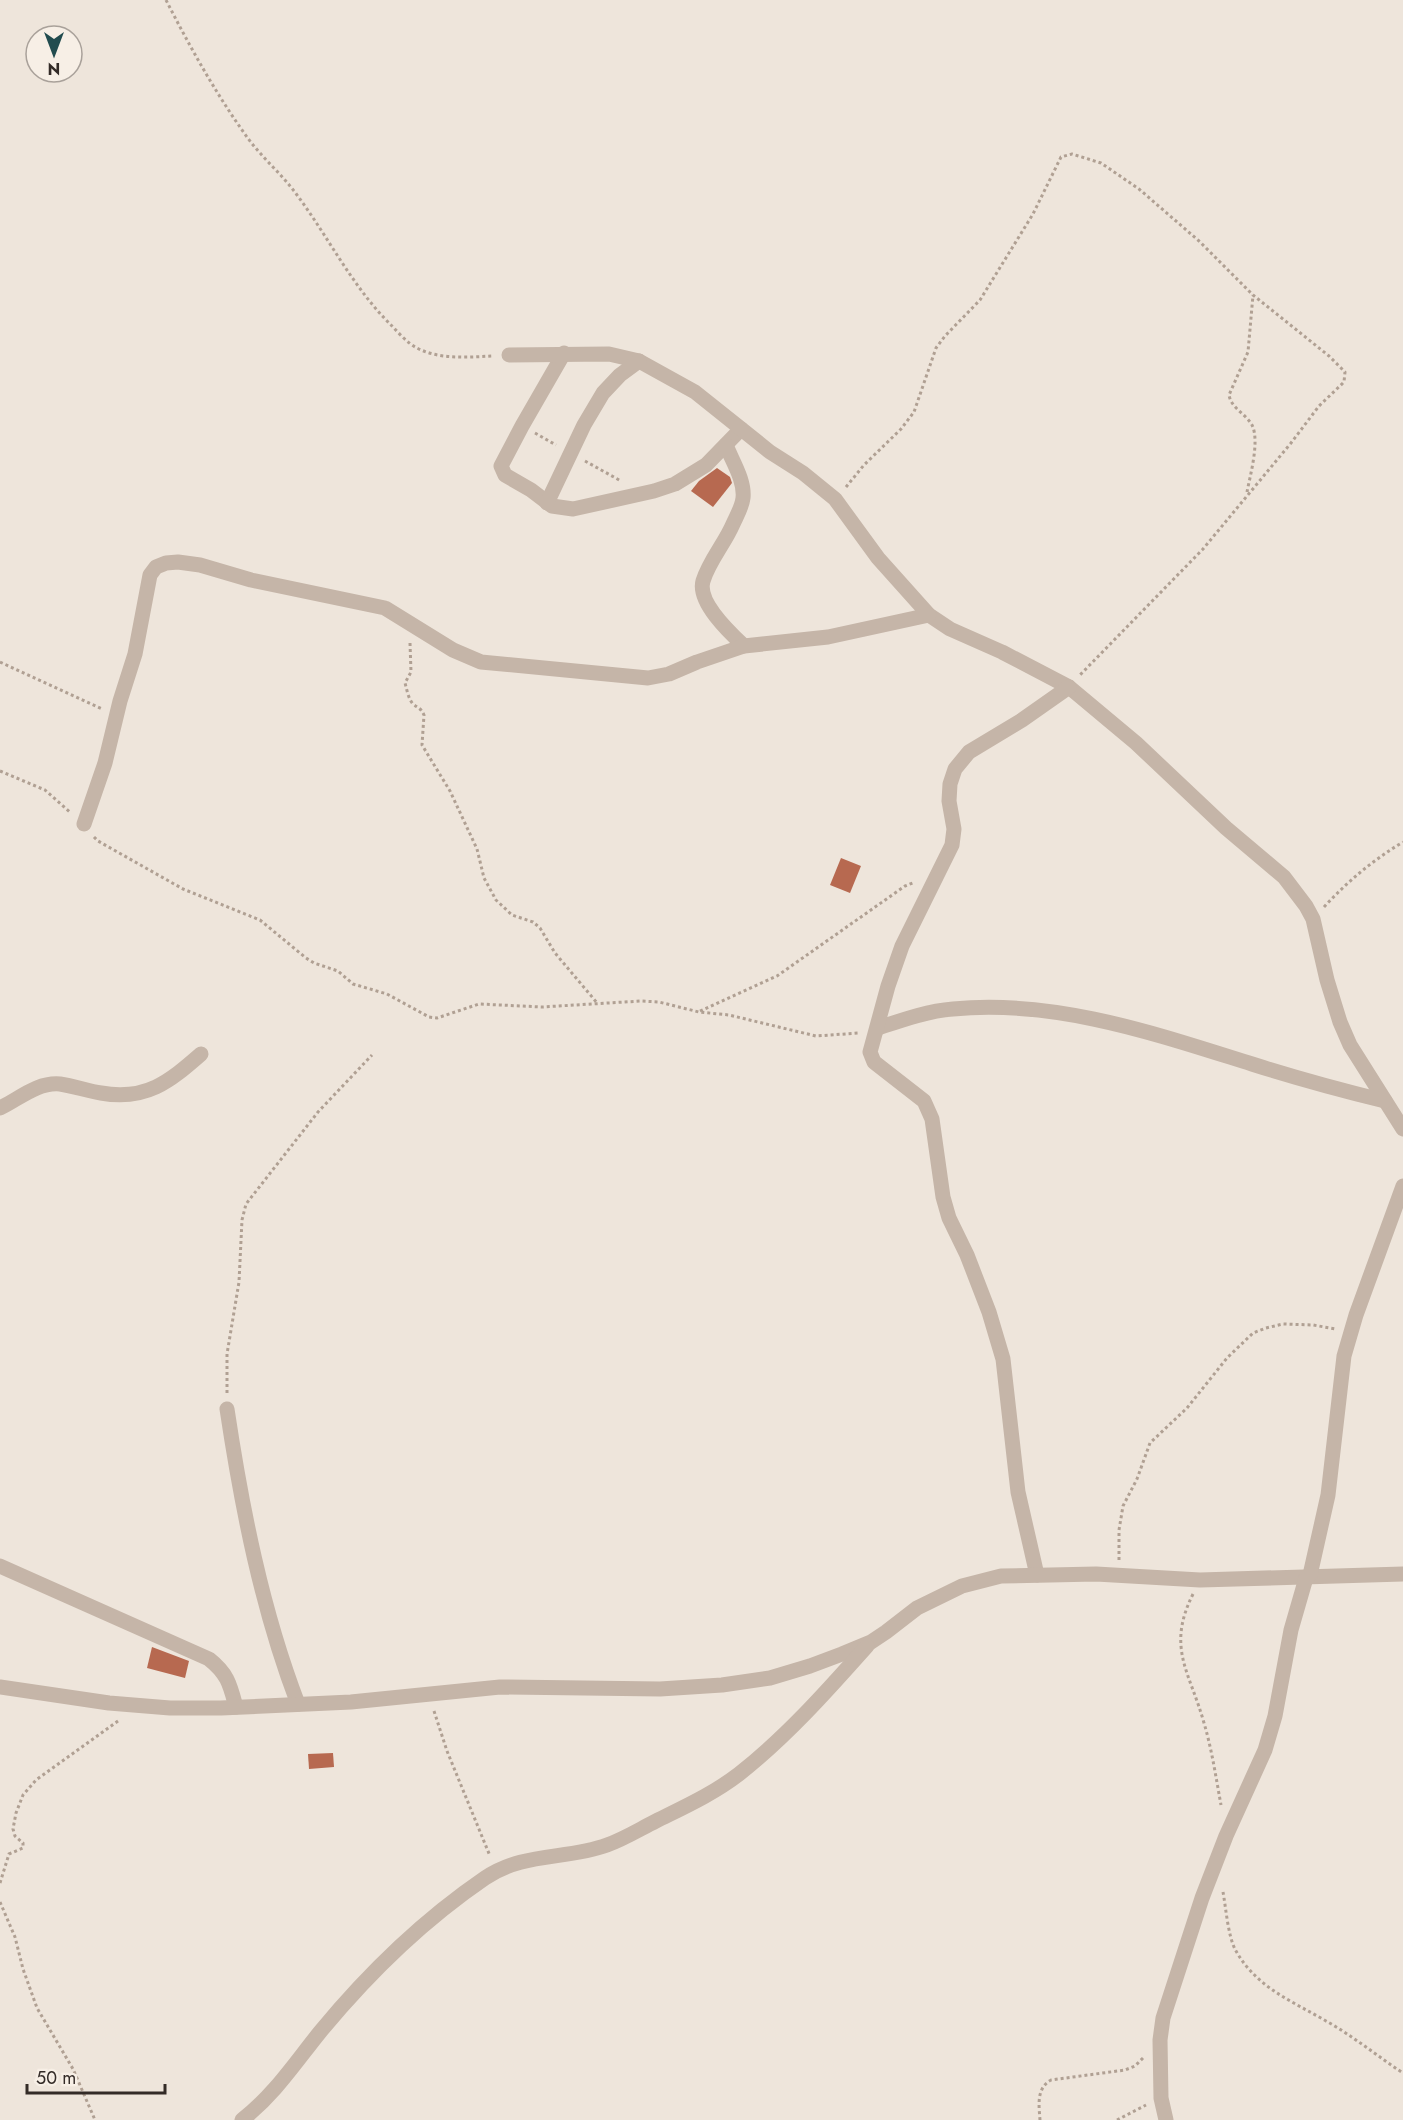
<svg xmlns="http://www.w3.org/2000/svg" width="1403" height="2120" font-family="Jost,sans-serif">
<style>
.building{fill:#b76950}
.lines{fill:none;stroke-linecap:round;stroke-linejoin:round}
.path{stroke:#b0a093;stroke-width:3;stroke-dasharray:3 3;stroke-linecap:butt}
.minor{stroke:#c5b5a8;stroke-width:15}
</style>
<rect width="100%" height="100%" fill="#eee5db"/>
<g class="building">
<polygon points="717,468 730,477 732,483 713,507 691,491 699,481"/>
<polygon points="841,858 861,866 850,893 830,885"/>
<polygon points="152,1647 189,1661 185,1678 147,1668"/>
<polygon points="333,1753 334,1767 309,1769 308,1754"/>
</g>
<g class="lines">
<g class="path">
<path d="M 166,0 C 190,47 216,94 247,137 C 262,158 282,174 297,195 C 329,238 352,286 390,324 C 398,332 407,343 417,348 C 440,360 468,357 493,356"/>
<polyline points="535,433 556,445"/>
<polyline points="585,461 621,481"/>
<polyline points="846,487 864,465 901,429 914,412 936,348 945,336 980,300 1033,214 1061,157 1072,154 1101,163 1139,189 1199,241 1253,295 1329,356 1345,372 1344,382 1319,406 1291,443 1203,549 1079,676"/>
<path d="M 1247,492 C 1250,476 1260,441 1252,425 C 1246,414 1231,408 1229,395 L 1248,352 L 1253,295"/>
<path d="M 410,643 L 411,672 L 405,683 C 407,690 408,698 413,704 C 418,708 421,708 424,715 L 422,745 L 450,791 L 477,849 L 484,878 L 496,900 L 512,915 L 533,922 L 540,928 L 555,953 L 598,1004"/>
<polyline points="0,662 102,709"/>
<polyline points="0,771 45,790 71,813"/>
<polyline points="94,837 98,841 183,889 260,920 306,958 314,963 338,971 353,984 387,994 429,1017 437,1018 479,1004 542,1007 641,1001 659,1002 699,1012 729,1015 816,1036 859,1033"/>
<path d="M 1324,907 C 1348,881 1373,860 1403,842"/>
<polyline points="700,1011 777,976 905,886 915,882"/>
<polyline points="227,1393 227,1354 239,1282 242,1220 246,1204 318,1112 372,1055"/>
<polyline points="1119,1560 1119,1530 1123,1506 1137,1479 1150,1443 1187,1408 1227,1358 1253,1333 1266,1328 1283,1324 1313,1325 1336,1329"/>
<path d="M 1193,1594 C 1166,1648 1190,1672 1204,1723 C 1212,1750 1216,1778 1221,1805"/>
<polyline points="434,1711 447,1751 490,1856"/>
<polyline points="0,1883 9,1854 23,1848 23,1843 15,1836 13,1829 16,1813 23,1795 36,1780 118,1721"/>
<path d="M 1223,1892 C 1226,1908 1228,1937 1236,1951 C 1257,1988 1292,2001 1326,2021 C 1353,2036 1377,2056 1403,2073"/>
<polyline points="0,1902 15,1937 23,1969 37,2008 73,2069 95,2120"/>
<path d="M 1040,2120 C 1039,2106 1036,2088 1051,2080 L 1125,2070 L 1135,2066 L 1144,2057"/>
<polyline points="1117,2120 1146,2105"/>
</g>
<g class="minor">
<polyline points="564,353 522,426 501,466 505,475 531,490 552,506 573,509 654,491 675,484 706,465 741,429"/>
<polyline points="509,355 609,354 639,361 695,392 770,452 803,473 835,499 878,558 929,615 950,629 1002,652 1069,687 1136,743 1226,828 1284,877 1306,906 1313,919 1327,980 1340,1022 1350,1045 1403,1129"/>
<path d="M 726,445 C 732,461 745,480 743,498 C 742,507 737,515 733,524 C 725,543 709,561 703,581 C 697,602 730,633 744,646"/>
<polyline points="547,503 584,425 603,393 620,375 639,361"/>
<polyline points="84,824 105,763 120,701 135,654 150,575 156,567 166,563 178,562 200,565 251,580 385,608 453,650 481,662 648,678 669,674 697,662 744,646 828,637 929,615"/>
<path d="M 878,1028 C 902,1020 927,1011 953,1009 C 1056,999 1156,1034 1252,1064 C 1296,1078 1340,1090 1385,1101"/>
<path d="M 0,1108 C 19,1099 37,1082 60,1084 C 74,1086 88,1091 101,1093 C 146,1101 169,1082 201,1054"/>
<path d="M 227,1409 C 242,1509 262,1610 298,1704"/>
<path d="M 0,1566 L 209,1659 C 228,1674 230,1685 236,1707"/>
<polyline points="1037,1575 1018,1492 1003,1359 989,1312 967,1255 949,1218 943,1197 932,1119 924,1101 874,1062 870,1052 888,986 902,946 952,845 954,829 949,801 950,784 955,769 969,752 1022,720 1069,687"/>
<polyline points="0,1687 109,1703 170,1708 221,1708 351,1702 500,1687 660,1689 722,1685 770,1678 810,1666 842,1654 871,1642 886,1632 917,1608 962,1586 1001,1576 1096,1574 1200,1580 1403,1574"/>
<path d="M 242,2120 C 274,2095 295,2063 320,2032 C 367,1975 425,1919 485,1878 C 523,1852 566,1860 607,1845 C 624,1839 640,1829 656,1821 C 684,1807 713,1794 739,1774 C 786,1737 827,1691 867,1646"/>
<polyline points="1166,2120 1161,2098 1160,2040 1163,2018 1202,1898 1226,1836 1265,1750 1275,1716 1291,1630 1306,1578 1310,1575 1328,1495 1344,1356 1356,1315 1403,1186"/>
</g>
</g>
<g transform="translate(54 54) rotate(180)"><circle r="28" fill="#f7efe6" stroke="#a9a19a" stroke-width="1.5"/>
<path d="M0-4.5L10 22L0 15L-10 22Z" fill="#224c4f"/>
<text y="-9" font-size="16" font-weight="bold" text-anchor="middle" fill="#332b27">N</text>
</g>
<path d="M27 2084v9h138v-9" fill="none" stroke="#332b27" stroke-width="3"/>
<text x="36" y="2084" font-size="18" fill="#332b27" stroke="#f7efe6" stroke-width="4.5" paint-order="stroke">50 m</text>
</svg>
